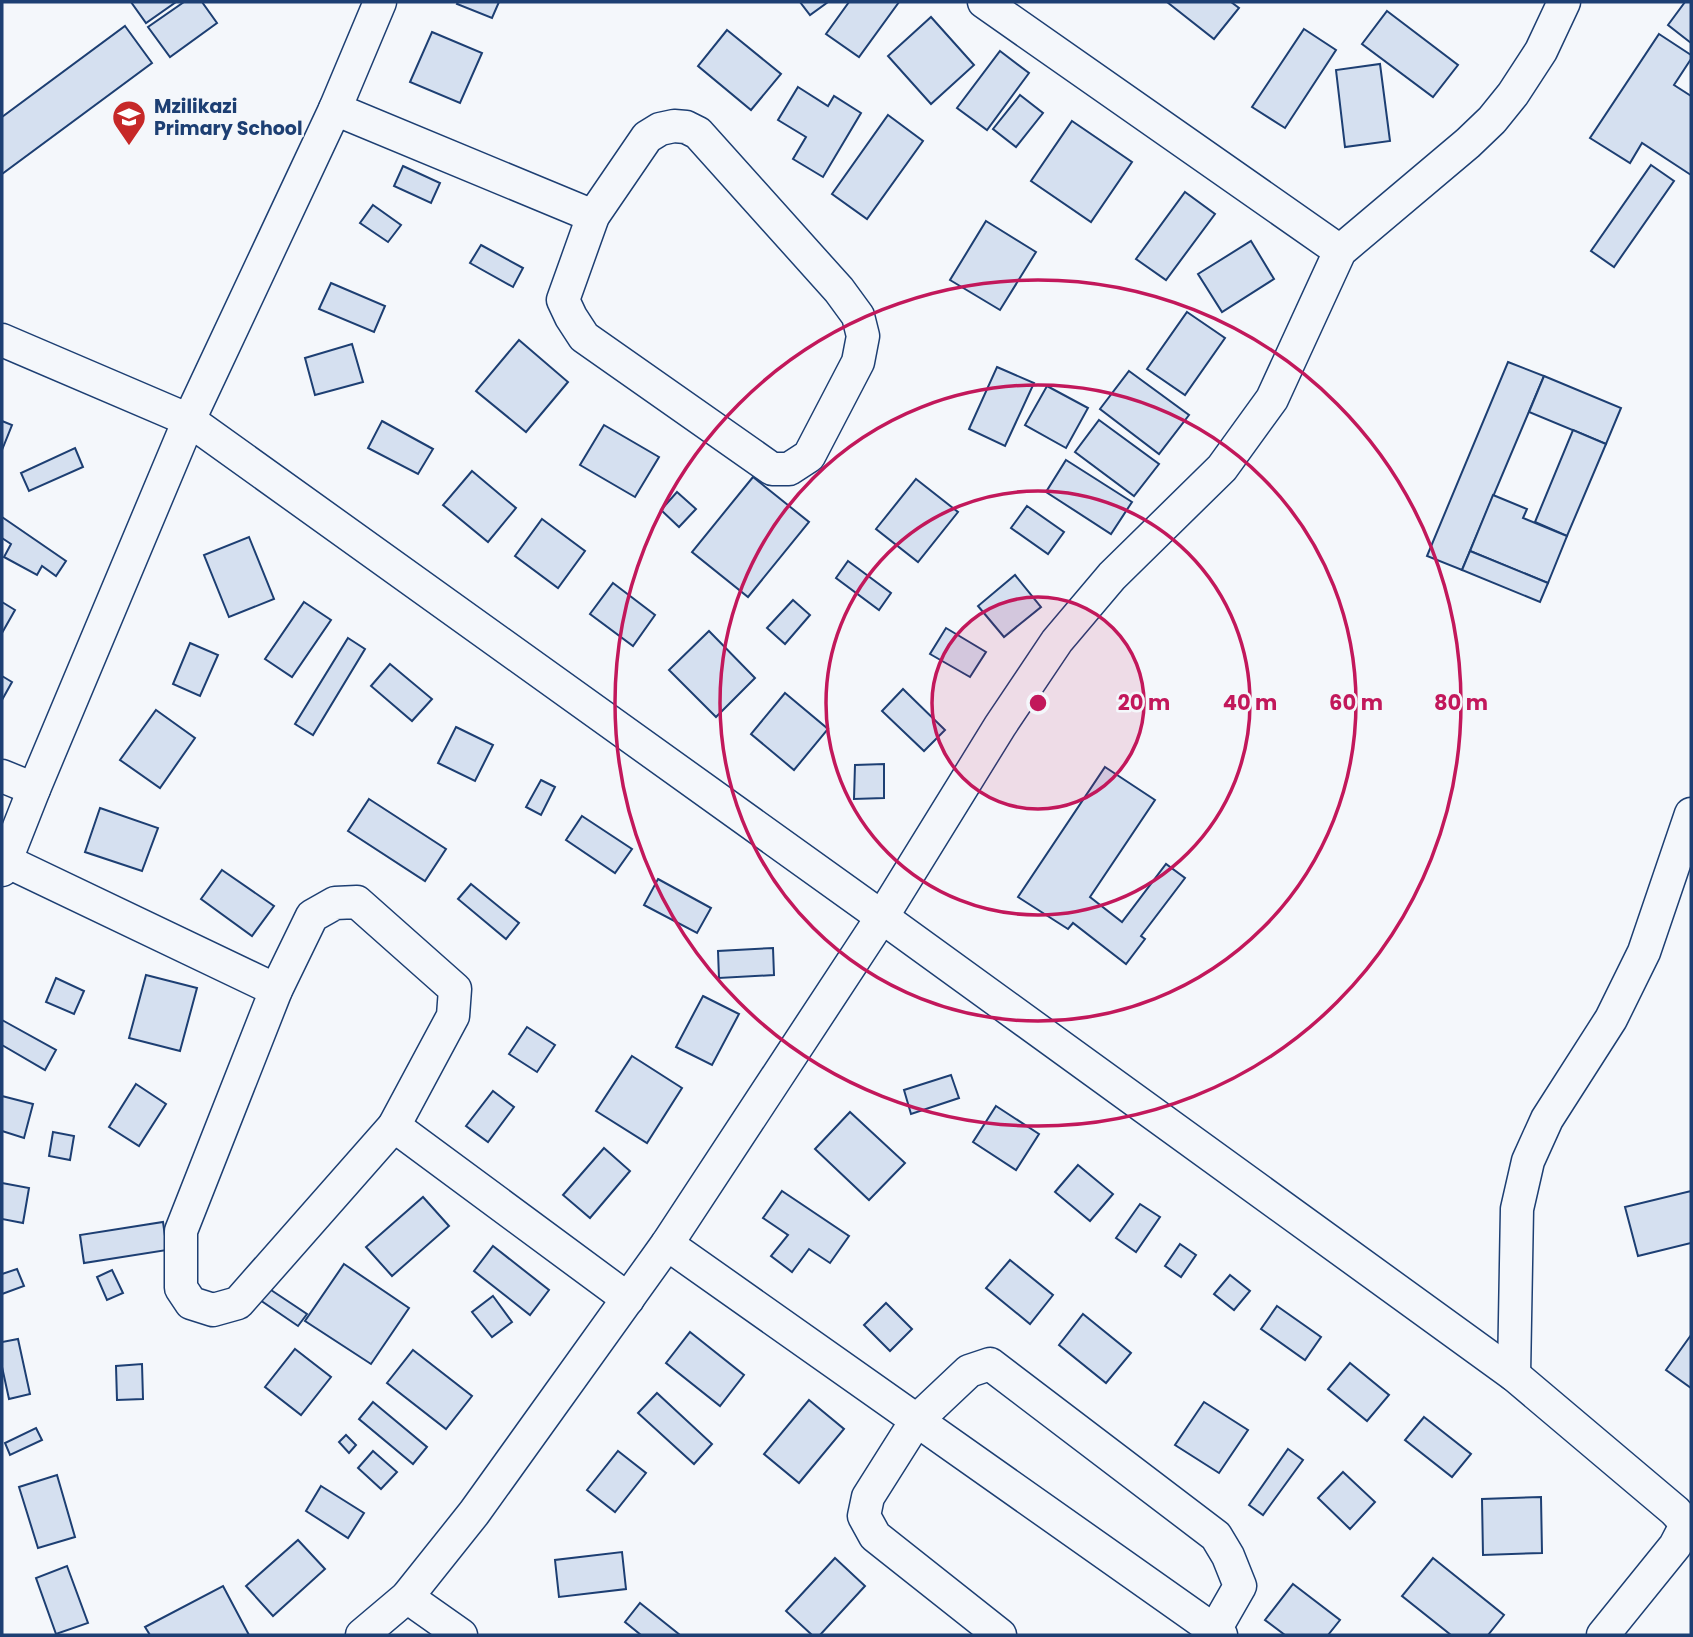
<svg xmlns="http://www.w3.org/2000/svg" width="1693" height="1637" font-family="Poppins,sans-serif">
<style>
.building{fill:#d5e0f0;stroke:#1d3f73;stroke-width:2}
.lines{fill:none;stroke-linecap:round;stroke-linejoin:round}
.minor-casing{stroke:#1d3f73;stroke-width:35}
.minor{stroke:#f4f7fb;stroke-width:32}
.ring{fill:none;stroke:#c2185b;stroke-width:3.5}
.labels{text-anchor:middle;stroke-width:5;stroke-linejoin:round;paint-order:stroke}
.poi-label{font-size:19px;font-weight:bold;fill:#1d3f73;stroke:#f4f7fb;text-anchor:start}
.centre{fill:#c2185b;stroke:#f4f7fb;stroke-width:3.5}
.ring-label{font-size:21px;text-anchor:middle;font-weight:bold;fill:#c2185b;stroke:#f4f7fb;stroke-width:5;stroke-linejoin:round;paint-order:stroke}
</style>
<rect width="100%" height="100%" fill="#f4f7fb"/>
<g class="building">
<polygon points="131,2 176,2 146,23"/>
<polygon points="184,2 202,2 217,23 170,57 148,27"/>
<polygon points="458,2 499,2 492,18 457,4"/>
<polygon points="800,2 828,2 810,15"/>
<polygon points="849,2 899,2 859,57 826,34"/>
<polygon points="1167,2 1231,2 1239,8 1214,39"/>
<polygon points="1685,2 1691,2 1691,43 1668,25"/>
<polygon points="1387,11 1458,65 1433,97 1362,44"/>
<polygon points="931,17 974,65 931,104 888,56"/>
<polygon points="125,26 152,63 2,174 2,117"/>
<polygon points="1304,29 1336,50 1285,128 1252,107"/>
<polygon points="727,30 781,74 751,110 698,66"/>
<polygon points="432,32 482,53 460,103 410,82"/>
<polygon points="1659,34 1691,55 1691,59 1674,85 1691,96 1691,175 1642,143 1630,163 1590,138"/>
<polygon points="1000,51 1029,73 987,130 957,108"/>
<polygon points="1380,64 1390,141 1345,147 1336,70"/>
<polygon points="798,87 828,106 834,96 861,113 823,177 793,159 806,137 778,120"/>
<polygon points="1020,95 1043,113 1016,147 993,129"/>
<polygon points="888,115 923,141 867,219 832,194"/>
<polygon points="1072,121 1132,162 1091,222 1031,181"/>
<polygon points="1651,165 1674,181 1614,267 1591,251"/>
<polygon points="403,166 440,183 431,203 394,186"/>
<polygon points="1185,192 1215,214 1166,280 1136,259"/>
<polygon points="373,205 401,225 388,242 360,223"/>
<polygon points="986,221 1036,252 1000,310 950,280"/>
<polygon points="1251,241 1274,279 1222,312 1198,274"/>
<polygon points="481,245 523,268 513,287 470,263"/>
<polygon points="331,283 385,306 374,332 319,309"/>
<polygon points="1187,312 1225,338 1185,395 1147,369"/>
<polygon points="519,340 568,382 526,432 476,391"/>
<polygon points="352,344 363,382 315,395 305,358"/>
<polygon points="1508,362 1544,376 1462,570 1427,556"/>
<polygon points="997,367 1034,383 1005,446 969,429"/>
<polygon points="1129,371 1189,415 1159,454 1100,409"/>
<polygon points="1544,376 1621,408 1606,444 1529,412"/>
<polygon points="1047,386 1088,408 1066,448 1025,425"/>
<polygon points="1099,420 1159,464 1134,496 1075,452"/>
<polygon points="2,421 12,425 2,450"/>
<polygon points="382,421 433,449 418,474 368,448"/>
<polygon points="604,425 659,457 635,497 580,465"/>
<polygon points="1573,430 1606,444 1567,536 1535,522"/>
<polygon points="75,448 83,467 29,491 21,473"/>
<polygon points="1066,460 1132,502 1111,534 1046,492"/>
<polygon points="472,471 516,508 488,542 443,505"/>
<polygon points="753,477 809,522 748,597 692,552"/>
<polygon points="916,479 958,512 918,562 876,529"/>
<polygon points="677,492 696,509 679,527 661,510"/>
<polygon points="1493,495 1527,509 1523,518 1567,536 1548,583 1470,551"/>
<polygon points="1027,506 1064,532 1048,554 1011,528"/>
<polygon points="2,517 66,561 56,576 42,566 37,575 4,557 11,544 2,538"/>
<polygon points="542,519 585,551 558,588 515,556"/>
<polygon points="249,537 274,599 229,617 204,555"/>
<polygon points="1470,551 1548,583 1540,602 1462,570"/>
<polygon points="848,561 891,593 879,610 836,578"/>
<polygon points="1015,575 1041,607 1004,637 978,606"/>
<polygon points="613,583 655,615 633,646 590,614"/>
<polygon points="793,600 810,615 785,644 767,628"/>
<polygon points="2,602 15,610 2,633"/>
<polygon points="304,602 331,620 292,677 265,659"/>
<polygon points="946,628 986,652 970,677 930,654"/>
<polygon points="709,631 755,678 716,717 669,670"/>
<polygon points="348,638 365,649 313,735 295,724"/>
<polygon points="190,643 218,655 200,696 173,684"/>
<polygon points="390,664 432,699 412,721 371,686"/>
<polygon points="2,676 12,682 2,700"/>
<polygon points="903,689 945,730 924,751 882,711"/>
<polygon points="785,693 828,729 794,770 751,734"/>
<polygon points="156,710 195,738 160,788 120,760"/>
<polygon points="456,727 493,745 475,781 438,763"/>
<polygon points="884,764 884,798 854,799 855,765"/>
<polygon points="1105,767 1155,800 1090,897 1122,922 1166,864 1185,878 1141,936 1145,939 1126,964 1073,923 1068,929 1018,897"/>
<polygon points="541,780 555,787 541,815 526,807"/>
<polygon points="369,799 446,849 425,881 348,831"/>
<polygon points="100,808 158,828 142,871 85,852"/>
<polygon points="582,816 632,849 615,873 566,840"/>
<polygon points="222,870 274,906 252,936 201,899"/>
<polygon points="658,879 711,908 697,933 644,905"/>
<polygon points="471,884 519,923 506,939 458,899"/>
<polygon points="773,948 774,975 719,978 718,951"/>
<polygon points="146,975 197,988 180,1051 129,1038"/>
<polygon points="56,978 84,991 74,1014 46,1002"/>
<polygon points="703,996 739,1014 712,1065 676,1047"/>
<polygon points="2,1020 56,1050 45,1070 2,1045"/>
<polygon points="527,1027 555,1045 537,1072 509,1054"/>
<polygon points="632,1056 682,1088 647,1143 596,1111"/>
<polygon points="951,1075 959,1098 911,1114 904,1090"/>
<polygon points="136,1084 166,1104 139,1146 109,1127"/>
<polygon points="493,1091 514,1107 488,1142 466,1126"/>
<polygon points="2,1096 33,1104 24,1138 2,1131"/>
<polygon points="996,1106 1039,1134 1016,1170 973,1142"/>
<polygon points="850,1112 905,1163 869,1200 815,1149"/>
<polygon points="53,1132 74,1136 70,1160 49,1156"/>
<polygon points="604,1148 630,1171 590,1218 563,1195"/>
<polygon points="1078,1165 1113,1194 1090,1221 1055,1192"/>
<polygon points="2,1183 29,1188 23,1223 2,1219"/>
<polygon points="782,1191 849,1236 830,1263 809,1249 792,1272 771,1256 788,1235 763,1218"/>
<polygon points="1691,1191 1691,1243 1638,1256 1625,1207"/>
<polygon points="423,1197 449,1226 392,1276 366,1247"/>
<polygon points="1140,1204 1160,1217 1136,1252 1116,1238"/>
<polygon points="163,1222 167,1250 84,1263 80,1235"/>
<polygon points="1180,1244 1196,1255 1181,1277 1165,1266"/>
<polygon points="493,1246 549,1290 530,1315 474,1271"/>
<polygon points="1010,1260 1053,1295 1030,1324 986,1288"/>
<polygon points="344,1264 409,1308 371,1364 305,1321"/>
<polygon points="17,1269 24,1286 2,1294 2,1274"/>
<polygon points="112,1270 123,1293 107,1300 97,1277"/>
<polygon points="1230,1275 1250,1291 1234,1310 1214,1294"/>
<polygon points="268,1288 307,1314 298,1326 260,1300"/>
<polygon points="493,1296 512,1322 492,1337 472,1312"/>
<polygon points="886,1303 912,1329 890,1351 864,1325"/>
<polygon points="1277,1306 1321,1337 1305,1360 1261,1329"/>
<polygon points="1083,1314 1131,1353 1106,1383 1059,1345"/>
<polygon points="690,1332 744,1375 720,1406 666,1363"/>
<polygon points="1691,1335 1691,1388 1666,1370"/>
<polygon points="18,1339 30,1394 9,1399 2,1367 2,1342"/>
<polygon points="295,1349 331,1377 301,1415 265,1387"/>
<polygon points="413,1350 472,1396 446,1429 387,1383"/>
<polygon points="1350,1363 1389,1395 1367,1421 1328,1389"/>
<polygon points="142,1364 143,1399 117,1400 116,1366"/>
<polygon points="657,1393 712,1444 694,1464 638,1413"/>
<polygon points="809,1400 844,1429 799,1483 764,1454"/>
<polygon points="373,1402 427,1447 413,1464 359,1419"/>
<polygon points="1204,1402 1248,1430 1219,1473 1175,1445"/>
<polygon points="1424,1417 1471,1454 1452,1477 1405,1440"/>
<polygon points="36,1428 42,1440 10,1455 5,1443"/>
<polygon points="346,1435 356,1445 349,1453 339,1442"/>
<polygon points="1288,1449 1303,1460 1263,1515 1249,1505"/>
<polygon points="373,1451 397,1472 381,1489 358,1468"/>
<polygon points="618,1451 646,1473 615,1512 587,1490"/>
<polygon points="1343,1472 1375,1502 1350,1529 1318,1498"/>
<polygon points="57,1475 75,1537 38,1548 19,1487"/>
<polygon points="321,1486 364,1513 348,1538 306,1511"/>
<polygon points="1541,1497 1542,1553 1483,1555 1482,1499"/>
<polygon points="298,1540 325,1569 273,1616 246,1586"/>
<polygon points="622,1552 626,1589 559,1597 555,1560"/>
<polygon points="835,1558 865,1586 820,1635 812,1635 786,1611"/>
<polygon points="1433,1558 1504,1615 1488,1635 1451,1635 1402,1596"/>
<polygon points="67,1566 88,1623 56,1634 36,1578"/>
<polygon points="1293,1584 1340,1620 1328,1635 1285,1635 1265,1620"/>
<polygon points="223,1586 249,1635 150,1635 145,1627"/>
<polygon points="640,1603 680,1635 641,1635 625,1622"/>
</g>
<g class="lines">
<g class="minor-casing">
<g id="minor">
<polyline points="984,2 1340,251"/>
<polyline points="335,109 593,216"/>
<polygon points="674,126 686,127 698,133 839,290 858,316 863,336 858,362 809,456 789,469 772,469 584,337 571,317 563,300 593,216 647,137 660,129"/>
<polyline points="2,340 189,420 882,917 1514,1375 1675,1511 1691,1529"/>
<polyline points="2,776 34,789"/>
<polyline points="6,861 276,990"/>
<polyline points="2,870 34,789 189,420 335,109 380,2"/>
<polygon points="357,902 455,989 453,1016 394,1126 238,1303 213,1310 191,1303 181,1288 181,1231 276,990 312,916 335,903"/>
<polyline points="394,1126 628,1299"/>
<polyline points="667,1244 1221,1635"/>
<polyline points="1514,1375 1517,1209 1528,1161 1547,1119 1611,1019 1644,952 1691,814"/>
<polyline points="407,1597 461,1635"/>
<polyline points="362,1635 407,1597 474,1513 667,1244 882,917 1000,726 1057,641 1112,576 1222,468 1272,399 1340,251 1468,143 1492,120 1513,94 1541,51 1564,2"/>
<polyline points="1000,1635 875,1536 864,1516 868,1497 916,1421 969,1371 990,1364 1216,1536 1228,1556 1240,1586 1212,1635"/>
<polyline points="1603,1635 1675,1546 1686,1525"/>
</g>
</g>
<use href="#minor" class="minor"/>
</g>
<circle cx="1038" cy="703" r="106" fill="#c2185b" fill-opacity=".12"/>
<g class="ring">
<circle cx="1038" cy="703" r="106"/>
<circle cx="1038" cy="703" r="212"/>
<circle cx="1038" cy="703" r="318"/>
<circle cx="1038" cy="703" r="423"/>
</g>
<defs>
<g id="school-pin" transform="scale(1.75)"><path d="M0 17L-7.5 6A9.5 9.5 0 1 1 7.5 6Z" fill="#c62828" stroke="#f4f7fb"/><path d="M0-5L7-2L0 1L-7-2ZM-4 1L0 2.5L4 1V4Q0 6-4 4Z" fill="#fff"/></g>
</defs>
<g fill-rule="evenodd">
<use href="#school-pin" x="129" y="117"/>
</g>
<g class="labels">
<g class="poi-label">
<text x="154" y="113">Mzilikazi<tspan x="154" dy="22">Primary School</tspan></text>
</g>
</g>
<circle cx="1038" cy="703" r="10" class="centre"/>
<g class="ring-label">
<text x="1144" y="710">20 m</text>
<text x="1250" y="710">40 m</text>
<text x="1356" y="710">60 m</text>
<text x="1461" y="710">80 m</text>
</g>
<rect width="1693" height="1637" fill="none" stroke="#1d3f73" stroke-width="7"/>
</svg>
